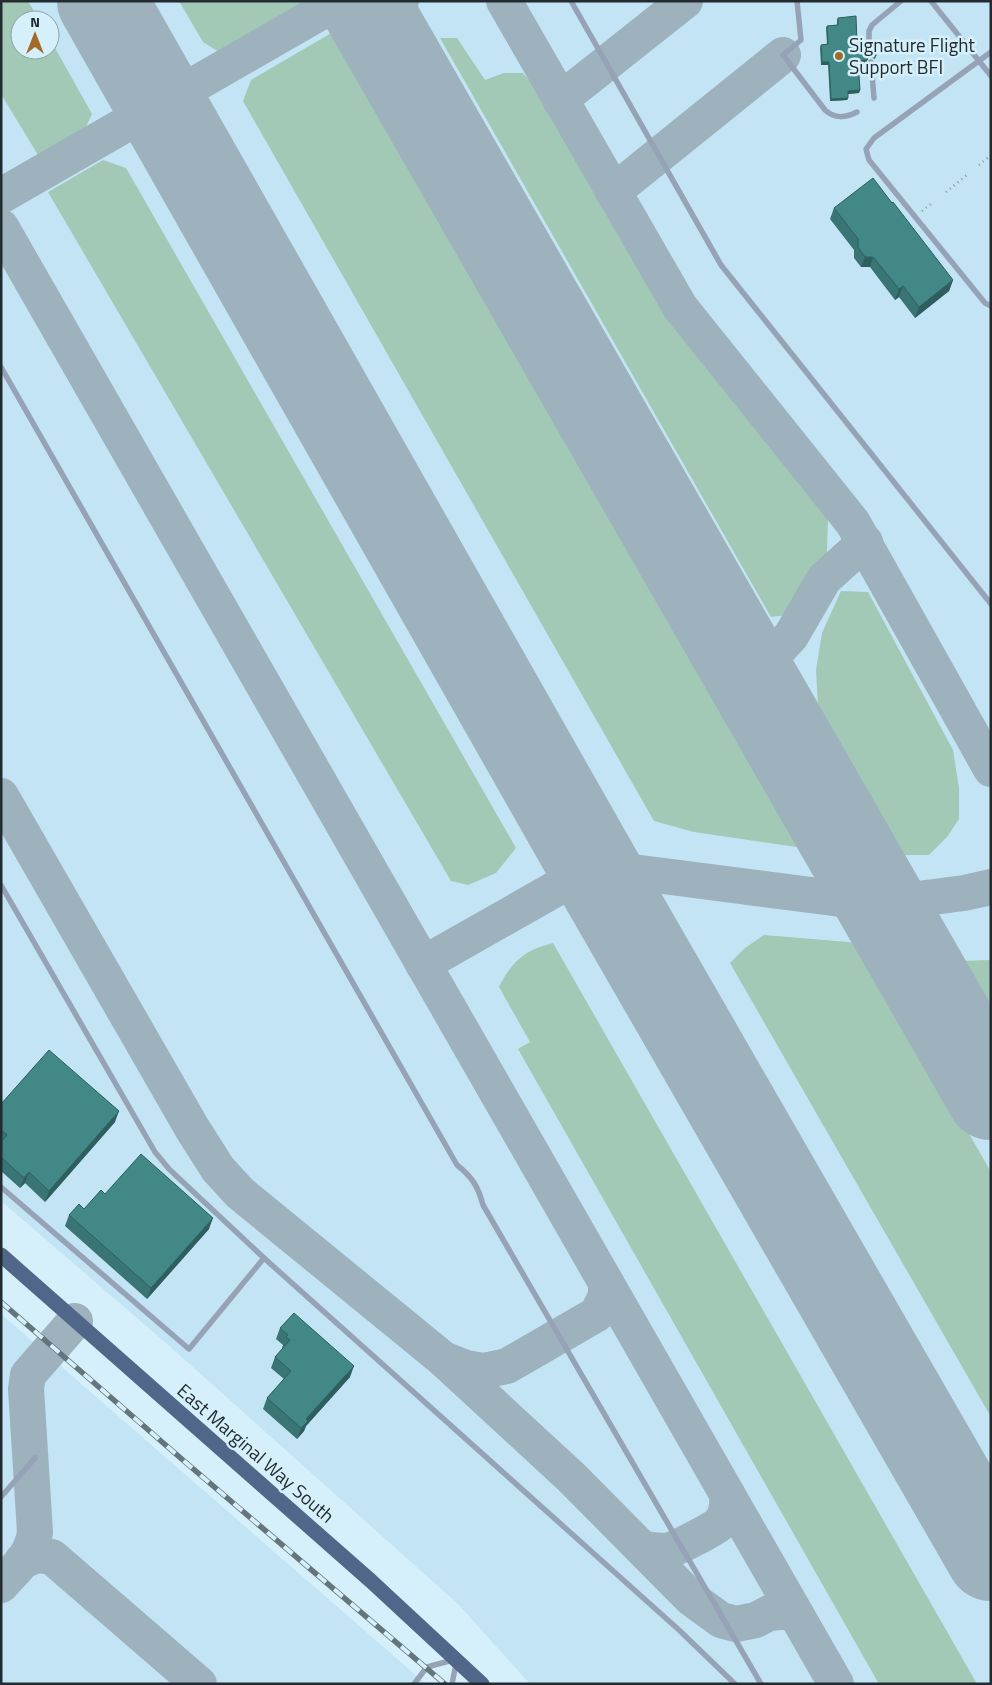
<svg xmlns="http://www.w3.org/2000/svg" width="992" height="1685" font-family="'Titillium Web',sans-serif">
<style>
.built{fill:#c3e4f4;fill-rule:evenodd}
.green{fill:#a2c9b5}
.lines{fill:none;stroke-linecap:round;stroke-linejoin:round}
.taxiway{stroke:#9db2bc;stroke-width:36}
.runway{stroke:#9db2bc;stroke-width:90}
.path{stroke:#879ba3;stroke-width:2.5;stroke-dasharray:1 4;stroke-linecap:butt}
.lane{stroke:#96a3b7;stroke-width:5.5}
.primary{stroke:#516789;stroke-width:15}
.rail-casing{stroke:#65757c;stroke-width:5.5}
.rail{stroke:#d5f0fb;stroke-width:4;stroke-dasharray:11;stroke-linecap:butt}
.wall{fill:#387574}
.shaded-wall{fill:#2e5f5e}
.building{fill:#418887;stroke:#2e5f5e}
.poi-dot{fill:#a26a27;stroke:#d5f0fb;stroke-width:2}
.labels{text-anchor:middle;stroke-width:5;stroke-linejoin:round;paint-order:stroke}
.poi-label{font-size:19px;fill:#212b30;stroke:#d5f0fb;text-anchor:start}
.street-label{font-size:19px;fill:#212b30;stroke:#d5f0fb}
</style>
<rect width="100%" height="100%" fill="#d5f0fb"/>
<g class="built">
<path d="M 1,1 L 991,1 L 991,1684 L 530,1684 L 458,1604 L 167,1344 L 1,1201 ZM 20,20 L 50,20 L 50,50 L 20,50 Z"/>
<polygon points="1,1314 426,1684 1,1684"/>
</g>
<g class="green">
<polygon points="1,1 28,1 39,20 20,20 20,50 50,50 50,39 92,114 83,133 38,155 1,94"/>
<polygon points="179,1 309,1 222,54 203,42"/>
<polygon points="333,32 804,848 694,832 654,821 243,101 251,80"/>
<polygon points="440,38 457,38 485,80 504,73 523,73 534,86 662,309 813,494 828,519 827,553 800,599 787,615 771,617"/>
<polygon points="103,160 126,168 516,848 496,873 468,885 451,881 48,192"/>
<polygon points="841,591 868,592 953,750 959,788 959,819 947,837 929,855 905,855 818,706 816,670 822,633"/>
<polygon points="764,935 860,943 991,1172 991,1417 730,963 745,948"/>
<path d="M 553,943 L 977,1684 L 879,1684 L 518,1049 L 530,1042 L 499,987 C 512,961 525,950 553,943 Z"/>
<polygon points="991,960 991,1017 959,961"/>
</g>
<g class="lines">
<g class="taxiway">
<polyline points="504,1 680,307 853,523 991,769"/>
<polyline points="373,17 401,1"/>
<polyline points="560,100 685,1"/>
<polyline points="613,192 783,55"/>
<polyline points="1,196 340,1"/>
<polyline points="1,227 836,1684"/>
<polyline points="751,679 791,636 824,579 865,542"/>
<polyline points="1,796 192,1128 218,1169 240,1193 442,1358 571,1477 692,1599 721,1620 736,1624 756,1620 769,1613 779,1612 788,1612 796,1615"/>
<polyline points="423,964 594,867 880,904 964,893 991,887"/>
<polyline points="443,1359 466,1368 483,1371 507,1366 597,1314 606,1296 606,1283"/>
<path d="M 643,1549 C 652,1550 661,1552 670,1550 C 677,1548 714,1529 719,1524 C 727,1516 728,1505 727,1494"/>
<polyline points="22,1561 38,1555 52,1557 199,1684"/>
<path d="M 1,1585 C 16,1568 32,1556 35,1532 L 26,1389 L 28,1375 L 75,1321"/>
</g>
<g class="runway">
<polyline points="102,1 594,867 991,1556"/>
<polyline points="363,1 991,1095"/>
</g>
<g class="path">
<polyline points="979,165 991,155"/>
<polyline points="946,192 968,174"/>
<polyline points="922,211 932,203"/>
</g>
<g class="lane">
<polyline points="571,1 721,265 991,604"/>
<path d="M 797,1 L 801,40 L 783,55 L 825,110 C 835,119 845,118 857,112"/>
<polyline points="931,1 991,76"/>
<polyline points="869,43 869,31 872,25 901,1"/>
<polyline points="991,52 874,138 866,149 869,160 985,303 991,306"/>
<polyline points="871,62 874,98"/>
<path d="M 1,367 L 457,1165 C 472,1177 478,1186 483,1205 L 761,1684"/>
<polyline points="1,885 155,1152 169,1169 264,1258 679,1630 735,1684"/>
<polyline points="1,1187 189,1349 264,1258"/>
<polyline points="1,1497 35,1458"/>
<polyline points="414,1684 427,1667 453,1660"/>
<polyline points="452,1684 456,1664"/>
</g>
<polyline class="primary" points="1,1255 371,1581 482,1684"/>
<g class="rail-casing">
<polyline id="rail" points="1,1302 184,1461 445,1684"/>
</g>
<use href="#rail" class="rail"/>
</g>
<g class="wall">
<polygon points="838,18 857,42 876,56 875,59 870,57 868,59 866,63 858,63 860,90 859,93 848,94 848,98 847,100 830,101 828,65 821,65 820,48 821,45 827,44 826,28 827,26 837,25 837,20"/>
<polygon points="834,208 953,280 949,291 915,318 899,297 895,300 870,267 861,267 854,258 854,250 830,219"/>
<polygon points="1,1104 115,1122 45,1202 25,1183 20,1188 1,1171"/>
<polygon points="105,1194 209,1229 147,1299 65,1226 69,1215 84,1209"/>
<polygon points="280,1328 350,1377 306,1426 304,1431 297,1439 263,1409 267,1398 284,1379 271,1368 275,1357 283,1348 282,1348 283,1345 276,1339"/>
</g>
<g class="shaded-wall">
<polygon points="867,60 866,63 857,63 858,61"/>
<polygon points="822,62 829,62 828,65 821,65"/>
<polygon points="860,90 859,93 847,94 848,91"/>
<polygon points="848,98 847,100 830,101 831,99"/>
<polygon points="865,257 873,257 870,267 861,267"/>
<polygon points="953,280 949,291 915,318 919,307"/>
<polygon points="903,286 899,297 895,300 899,289"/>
<polygon points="119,1111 115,1122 45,1202 49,1191"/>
<polygon points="29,1172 25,1183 20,1188 24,1178"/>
<polygon points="213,1218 209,1229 147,1299 151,1288"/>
<polygon points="354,1366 350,1377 306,1426 304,1431 297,1439 301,1428 306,1419"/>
</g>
<g class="building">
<polygon points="856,16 857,42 866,42 870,45 875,41 876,56 871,55 868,57 867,60 858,61 860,90 848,91 848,98 831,99 829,62 822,62 821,45 828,44 827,26 838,25 838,18"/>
<polygon points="873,178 892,203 893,202 953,280 919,307 903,286 899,289 873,257 865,257 858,247 858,239 834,208"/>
<polygon points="49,1050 119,1111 49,1191 29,1172 24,1178 1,1157 1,1142 7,1135 1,1130 1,1104"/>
<polygon points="141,1154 213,1218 151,1288 69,1215 79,1204 84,1209 101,1190 105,1194"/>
<polygon points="294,1313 354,1366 306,1419 308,1421 301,1428 267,1398 291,1371 275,1357 290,1340 286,1337 288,1335 280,1328"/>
</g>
<circle class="poi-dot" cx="839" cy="56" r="5"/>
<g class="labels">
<g class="poi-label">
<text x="849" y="52">Signature Flight<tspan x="849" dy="22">Support BFI</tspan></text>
</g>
<g class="street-label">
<text transform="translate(256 1453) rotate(41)" y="7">East Marginal Way South</text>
</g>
</g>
<rect width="992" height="1685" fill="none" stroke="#212b30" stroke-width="5"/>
<g transform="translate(35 35)"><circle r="24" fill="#d5f0fb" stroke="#8da1aa"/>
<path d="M0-4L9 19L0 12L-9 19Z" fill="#a26a27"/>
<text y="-8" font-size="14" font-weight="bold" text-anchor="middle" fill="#212b30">N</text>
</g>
</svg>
